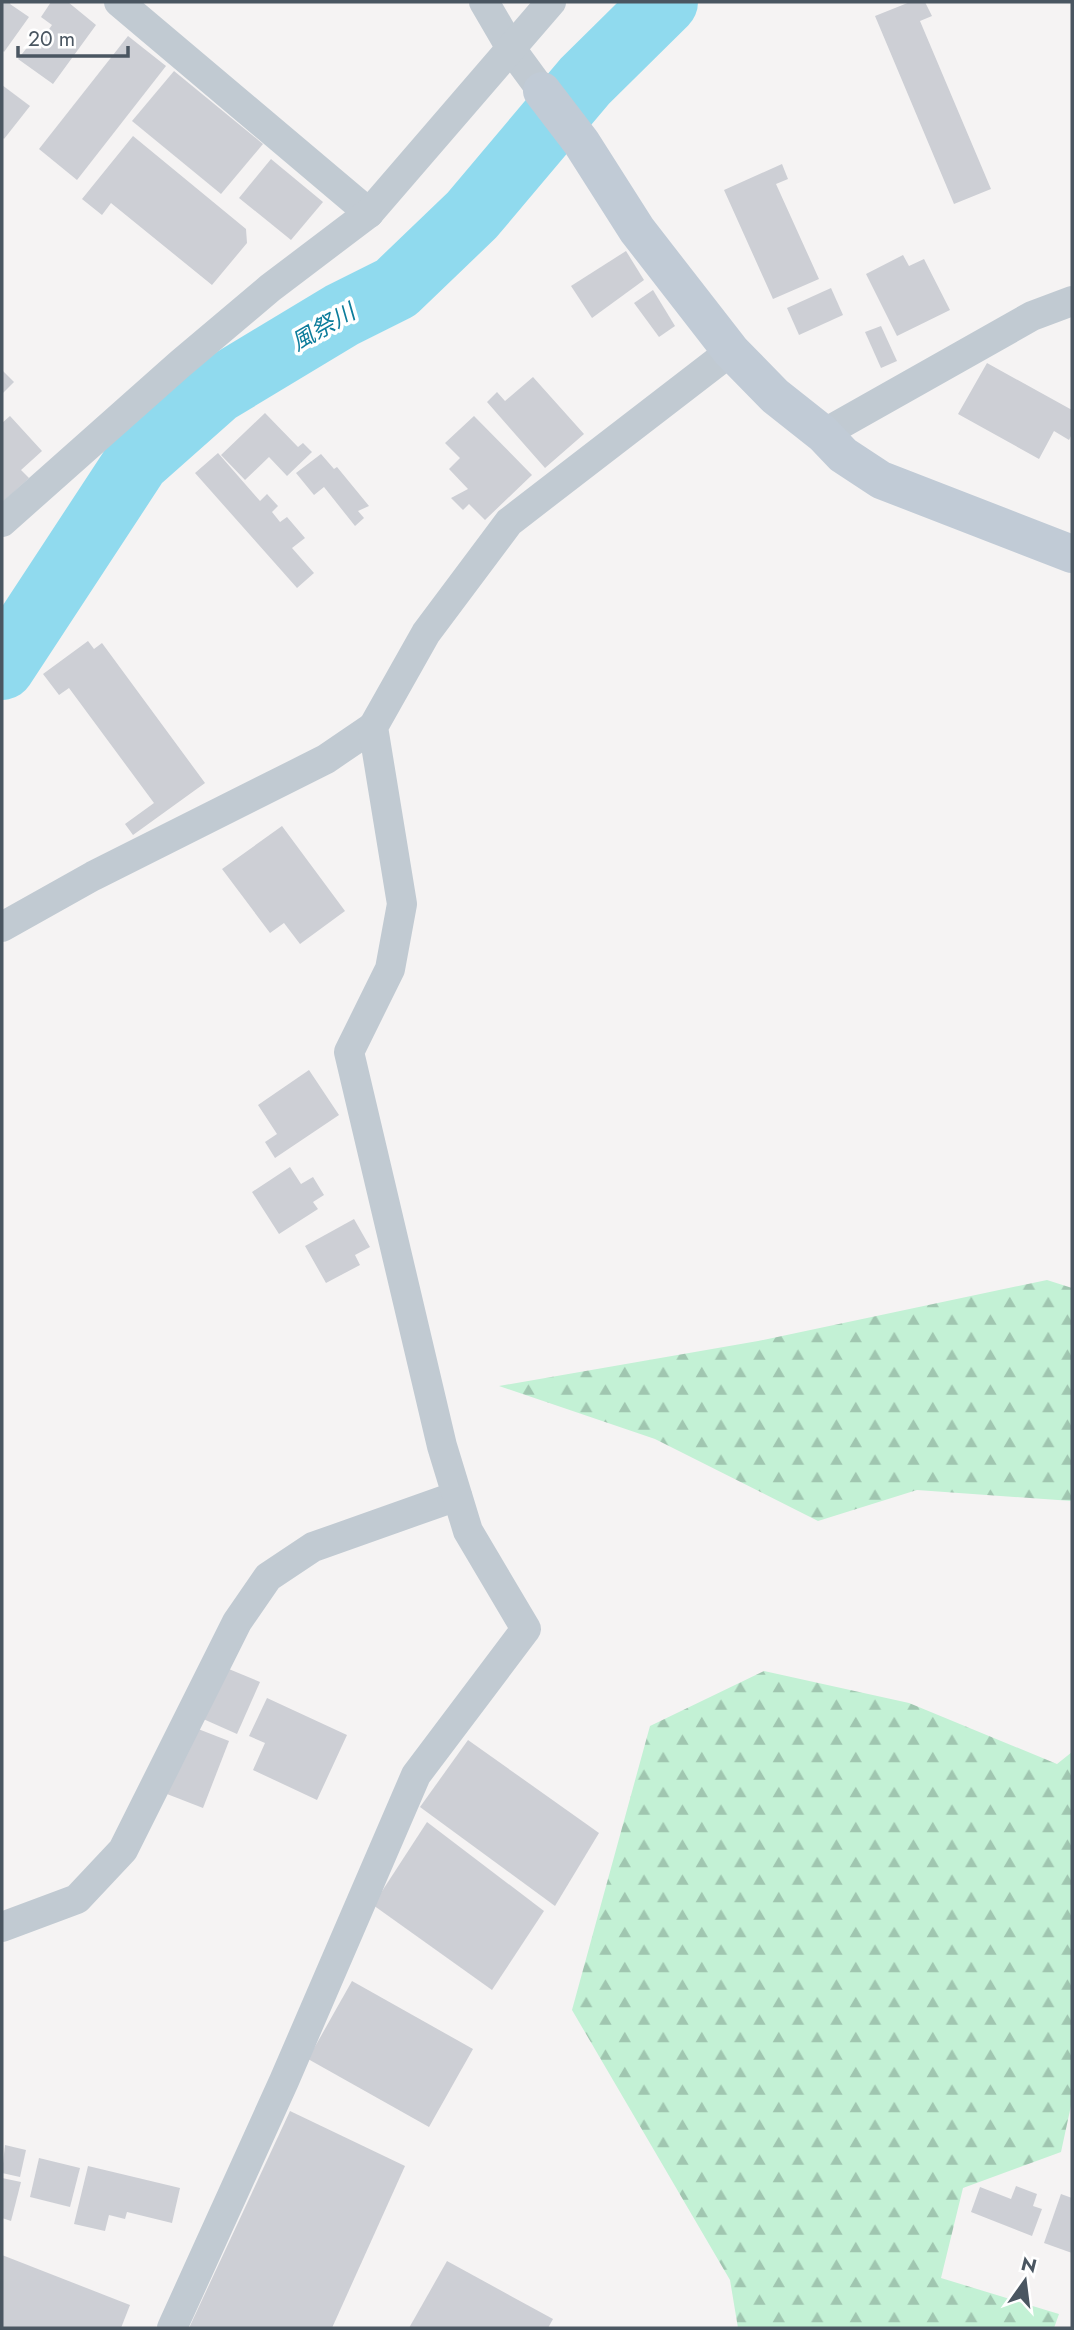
<svg xmlns="http://www.w3.org/2000/svg" width="1074" height="2330" font-family="Jost,'Noto Sans JP',sans-serif">
<style>
.forest{fill:url(#forest-firs)}
.lines{fill:none;stroke-linecap:round;stroke-linejoin:round}
.river{stroke:#90daee;stroke-width:66}
.building{fill:#cdcfd5}
.street{stroke:#c1cad2;stroke-width:30}
.secondary{stroke:#c1cbd6;stroke-width:38}
.labels{text-anchor:middle;stroke-width:7;stroke-linejoin:round;paint-order:stroke}
.water-label{font-size:23px;font-style:italic;fill:#0c7c9b;stroke:#fff}
</style>
<defs>
<pattern id="forest-firs" width="22" height="20" patternUnits="userSpaceOnUse" patternTransform="scale(1.75)"><rect width="22" height="20" fill="#c3f1d5"/><path d="M5 1l3.5 6h-7zM16 11l3.5 6h-7z" fill="#a0c6b0"/></pattern>
</defs>
<rect width="100%" height="100%" fill="#f5f3f3"/>
<g class="forest">
<polygon points="1047,1280 1072,1288 1072,1501 917,1490 818,1521 655,1439 499,1386 758,1341"/>
<polygon points="764,1671 909,1703 1057,1764 1072,1752 1072,2101 1061,2152 963,2188 941,2278 1059,2314 1054,2328 738,2328 730,2280 572,2010 650,1726"/>
</g>
<g class="lines">
<polyline class="river" points="2,667 137,461 216,391 342,315 396,288 472,215 585,81 665,2"/>
</g>
<g class="building">
<polygon points="2,2 11,2 10,4 29,17 4,52 2,50"/>
<polygon points="51,2 68,2 96,25 53,84 18,59 37,35 42,39 52,25 41,17"/>
<polygon points="910,2 925,2 932,16 920,21 991,189 954,204 875,16"/>
<polygon points="128,36 166,66 77,180 39,149"/>
<polygon points="174,71 263,144 221,194 132,121"/>
<polygon points="2,85 30,106 4,139 2,137"/>
<polygon points="133,136 246,229 247,243 212,285 111,203 102,215 82,199"/>
<polygon points="271,159 323,202 291,240 239,198"/>
<polygon points="782,164 788,179 776,184 819,279 773,299 724,190"/>
<polygon points="626,251 644,280 592,318 571,286"/>
<polygon points="903,255 909,266 924,259 950,310 897,336 866,274"/>
<polygon points="831,288 843,315 799,335 787,308"/>
<polygon points="653,290 675,326 659,337 634,303"/>
<polygon points="881,326 897,361 881,368 865,332"/>
<polygon points="987,363 1072,410 1072,434 1069,440 1054,431 1039,459 958,414"/>
<polygon points="2,370 14,382 2,394"/>
<polygon points="533,377 584,434 545,468 487,402 497,392 505,401"/>
<polygon points="265,413 298,447 303,443 312,452 287,476 269,457 245,480 221,455"/>
<polygon points="10,416 42,451 21,470 29,478 3,502 2,423"/>
<polygon points="474,416 532,475 485,520 469,504 463,510 451,498 468,489 449,469 460,458 445,443"/>
<polygon points="218,453 260,501 267,494 278,506 272,512 280,522 287,517 305,538 292,548 314,573 297,588 195,473"/>
<polygon points="321,454 334,469 337,467 369,506 358,511 364,518 355,526 324,487 314,495 296,473"/>
<polygon points="88,641 94,649 102,643 205,783 133,835 125,824 154,803 69,688 59,695 43,674"/>
<polygon points="282,826 345,911 300,944 284,923 270,933 222,869"/>
<polygon points="309,1070 339,1115 275,1158 265,1142 277,1134 258,1105"/>
<polygon points="290,1167 301,1184 313,1177 324,1195 313,1202 318,1209 279,1234 252,1192"/>
<polygon points="354,1219 370,1247 355,1255 360,1265 326,1283 305,1246"/>
<polygon points="224,1667 260,1682 237,1734 201,1718"/>
<polygon points="267,1698 347,1735 317,1800 253,1770 265,1743 249,1736"/>
<polygon points="193,1727 229,1741 203,1808 167,1794"/>
<polygon points="468,1740 599,1833 555,1906 420,1807"/>
<polygon points="427,1822 544,1911 492,1990 373,1905"/>
<polygon points="352,1981 473,2049 429,2127 308,2059"/>
<polygon points="290,2111 405,2166 332,2328 189,2328"/>
<polygon points="5,2145 26,2150 20,2177 2,2173"/>
<polygon points="39,2158 80,2168 70,2207 30,2197"/>
<polygon points="88,2166 180,2188 172,2223 127,2212 125,2219 109,2215 105,2231 74,2224"/>
<polygon points="2,2178 21,2182 11,2221 2,2218"/>
<polygon points="1016,2186 1037,2194 1033,2206 1042,2209 1032,2236 971,2212 980,2187 1011,2199"/>
<polygon points="1061,2194 1072,2198 1072,2253 1044,2243"/>
<polygon points="2,2255 130,2305 121,2328 2,2328"/>
<polygon points="447,2261 553,2319 548,2328 409,2328"/>
</g>
<g class="lines">
<g class="street">
<polyline points="119,2 369,213"/>
<polyline points="484,2 512,50 542,91"/>
<polyline points="823,434 1032,316 1072,301"/>
<polyline points="2,522 180,364 270,288 369,213 551,2"/>
<polyline points="2,927 93,876 326,759 373,727"/>
<polyline points="2,1927 77,1899 123,1850 237,1622 268,1577 313,1547 457,1496"/>
<polyline points="172,2328 284,2081 416,1775 526,1629 468,1531 442,1446 349,1052 390,969 402,904 373,727 426,633 509,522 731,351"/>
</g>
<polyline class="secondary" points="542,91 581,142 637,230 731,351 775,396 823,434 843,455 881,480 1072,554"/>
</g>
<g class="labels">
<g class="water-label">
<text transform="translate(323 327) rotate(-30)" y="8">風祭川</text>
</g>
</g>
<rect width="1074" height="2330" fill="none" stroke="#4a5661" stroke-width="7"/>
<g transform="translate(1025 2281) rotate(14)" stroke="#ffffff" stroke-width="5" paint-order="stroke">
<path d="M0-5L12 26L0 18L-12 26Z" fill="#4a5661"/>
<text y="-10" font-size="19" font-weight="bold" text-anchor="middle" fill="#4a5661">N</text>
</g>
<path d="M18 46v10h110v-10" fill="none" stroke="#4a5661" stroke-width="3.5"/>
<text x="28" y="46" font-size="21" fill="#4a5661" stroke="#ffffff" stroke-width="5" paint-order="stroke">20 m</text>
</svg>
